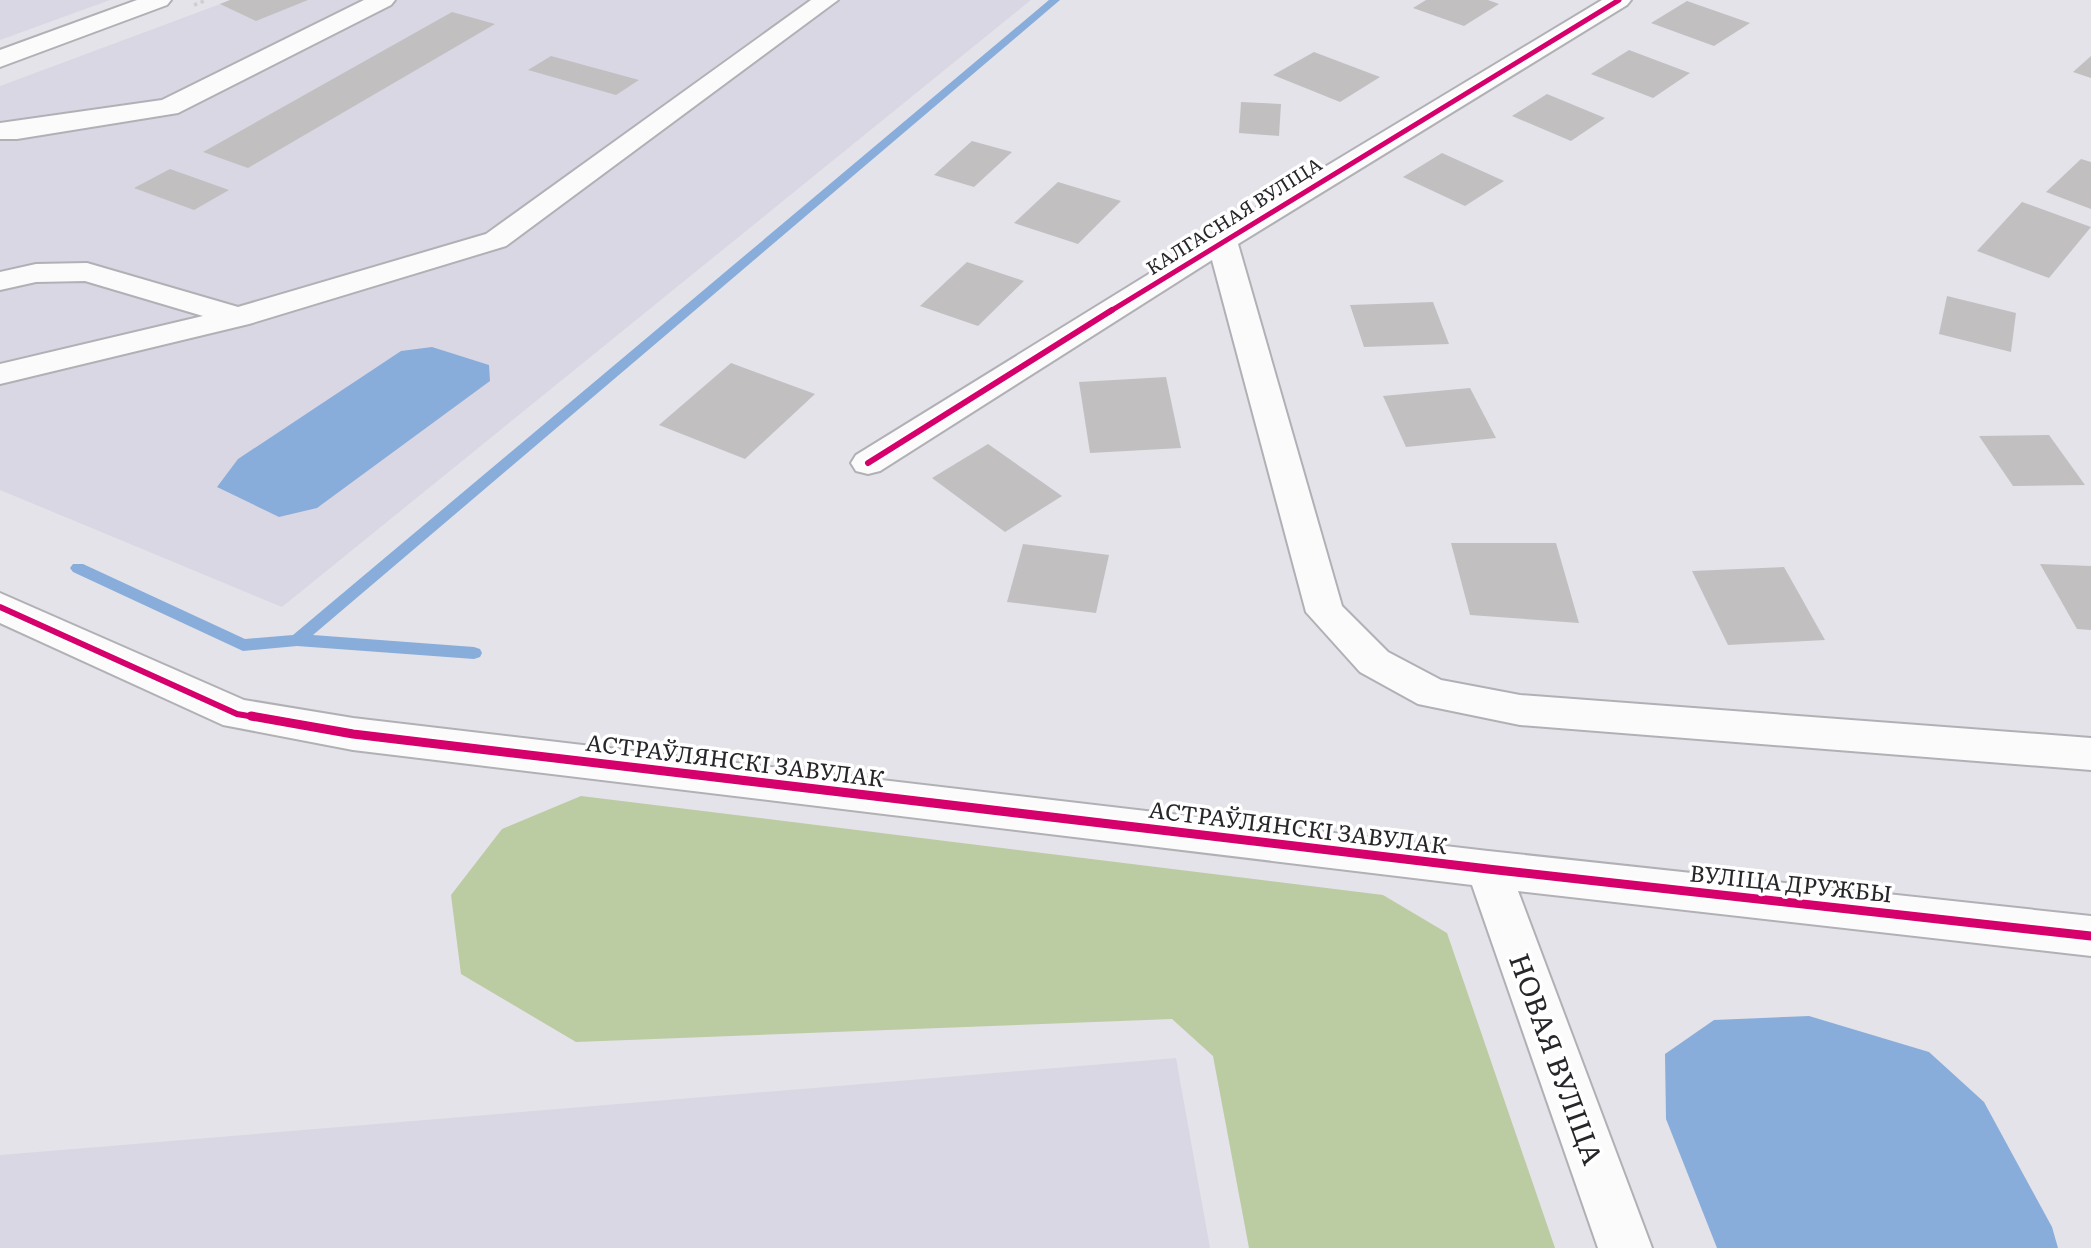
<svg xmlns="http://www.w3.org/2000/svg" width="2091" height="1248" font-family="Literata,serif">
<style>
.built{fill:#dad7e4}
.forest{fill:#bbcba2}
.water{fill:#88addb}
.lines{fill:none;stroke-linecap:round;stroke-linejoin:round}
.stream{fill:#88addb;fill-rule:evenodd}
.building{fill:#c1bfc0}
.minor-casing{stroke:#b1b0b5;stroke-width:4}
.path{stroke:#cfcfd0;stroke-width:3.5;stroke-dasharray:3.5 3.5;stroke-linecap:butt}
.minor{fill:#fbfbfc;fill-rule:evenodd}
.cycleway-far2-casing{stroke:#fff;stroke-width:9}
.cycleway-far1-casing{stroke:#fff;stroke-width:10}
.cycleway-casing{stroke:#fff;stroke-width:13}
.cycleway-far2{stroke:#d6006c;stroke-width:5}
.cycleway-far1{stroke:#d6006c;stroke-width:6}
.cycleway{stroke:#d6006c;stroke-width:9}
.labels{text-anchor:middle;stroke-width:7;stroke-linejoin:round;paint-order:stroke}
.far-street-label{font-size:19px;fill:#27262a;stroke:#fff}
.street-label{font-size:23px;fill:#27262a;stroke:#fff}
.near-street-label{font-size:28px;fill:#27262a;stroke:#fff}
</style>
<rect width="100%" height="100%" fill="#e4e3e9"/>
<g class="built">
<polygon points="0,0 110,0 0,40"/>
<polygon points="231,0 1031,0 282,607 0,490 0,86"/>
<polygon points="1176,1058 1210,1248 0,1248 0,1155"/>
</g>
<polygon class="forest" points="581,796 1383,895 1447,933 1555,1248 1249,1248 1213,1056 1172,1019 576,1042 461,974 451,895 502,829"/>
<g class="water">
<polygon points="432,347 489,365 490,381 317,508 279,517 217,487 238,459 401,351"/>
<polygon points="1809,1016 1929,1052 1984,1102 2052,1227 2058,1248 1717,1248 1666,1119 1665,1054 1714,1020"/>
</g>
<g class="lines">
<polygon class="stream" points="1049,0 1060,0 313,635 474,647 480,649 482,653 480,657 474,659 297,646 243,651 73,572 70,568 73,564 83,564 245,639 293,635"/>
</g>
<g class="building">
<polygon points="230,0 308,0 256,21 220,4"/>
<polygon points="1426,0 1488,0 1499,4 1464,26 1413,8"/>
<polygon points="1687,1 1750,23 1714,46 1651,23"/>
<polygon points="452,12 495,24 248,168 203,152"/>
<polygon points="1629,50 1690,73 1653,98 1591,74"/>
<polygon points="1314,52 1380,77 1340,102 1273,75"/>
<polygon points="551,56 639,80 616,95 528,70"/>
<polygon points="2091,56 2091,78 2073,72"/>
<polygon points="1547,94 1605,118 1571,141 1512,116"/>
<polygon points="1241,102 1281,104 1279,136 1239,133"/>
<polygon points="972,141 1012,152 974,187 934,175"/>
<polygon points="1442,153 1504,181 1465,206 1403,177"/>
<polygon points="2081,159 2091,162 2091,209 2046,192"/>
<polygon points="170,169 229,190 194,210 134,188"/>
<polygon points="1058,182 1121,201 1078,244 1014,223"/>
<polygon points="2022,202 2091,227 2049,278 1977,251"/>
<polygon points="967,262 1024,281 978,326 920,306"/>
<polygon points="1947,296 2016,313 2011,352 1939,334"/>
<polygon points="1433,302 1449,344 1364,347 1350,305"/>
<polygon points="731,363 815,394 745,459 659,425"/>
<polygon points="1166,377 1181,448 1090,453 1079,382"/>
<polygon points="1470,388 1496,438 1406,447 1383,396"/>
<polygon points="2049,435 2085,485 2013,486 1979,436"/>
<polygon points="988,444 1062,496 1005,532 932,478"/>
<polygon points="1451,543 1556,543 1579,623 1470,615"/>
<polygon points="1023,544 1109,555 1096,613 1007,602"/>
<polygon points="2040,564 2091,566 2091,630 2077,629"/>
<polygon points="1784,567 1825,640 1728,645 1692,571"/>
</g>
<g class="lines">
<g class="minor-casing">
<g id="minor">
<polygon points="137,0 171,0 167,5 0,67 0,50"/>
<polygon points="364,0 395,0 391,5 178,113 17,139 0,139 0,123 162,100"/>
<polygon points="811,0 838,0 506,246 249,324 0,384 0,364 203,316 85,281 36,282 0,290 0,272 36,264 87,263 238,307 486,234"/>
<polygon points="1602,0 1631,0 1627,5 1238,244 1342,606 1388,652 1441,680 1520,695 2091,738 2091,770 1520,725 1418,704 1360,672 1306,612 1212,260 880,471 868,474 856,471 851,463 856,455 1212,235"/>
<polygon points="0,593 244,700 353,718 1488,851 2091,916 2091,956 1518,891 1652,1248 1598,1248 1472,885 353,750 223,725 0,623"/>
</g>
</g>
<polyline class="path" points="194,5 207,0"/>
<use href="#minor" class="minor"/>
<g class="cycleway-far2-casing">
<polyline id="cycleway-far2" points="1109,312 1619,0"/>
</g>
<g class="cycleway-far1-casing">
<g id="cycleway-far1">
<polyline points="868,463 1112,310"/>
<polyline points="0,607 237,714 261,718"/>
</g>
</g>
<g class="cycleway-casing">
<polyline id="cycleway" points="251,716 353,734 1488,869 2091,936"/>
</g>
<use href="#cycleway-far2" class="cycleway-far2"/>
<use href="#cycleway-far1" class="cycleway-far1"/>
<use href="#cycleway" class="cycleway"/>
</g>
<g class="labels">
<g class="far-street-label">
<text transform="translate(1234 216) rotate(-32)" y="7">КАЛГАСНАЯ ВУЛІЦА</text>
</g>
<g class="street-label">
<text transform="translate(735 761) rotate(7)" y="8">АСТРАЎЛЯНСКІ ЗАВУЛАК</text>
<text transform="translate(1298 828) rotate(7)" y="8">АСТРАЎЛЯНСКІ ЗАВУЛАК</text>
<text transform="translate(1791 884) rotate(6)" y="8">ВУЛІЦА ДРУЖБЫ</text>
</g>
<g class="near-street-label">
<text transform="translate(1556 1059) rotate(70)" y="10">НОВАЯ ВУЛІЦА</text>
</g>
</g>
</svg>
